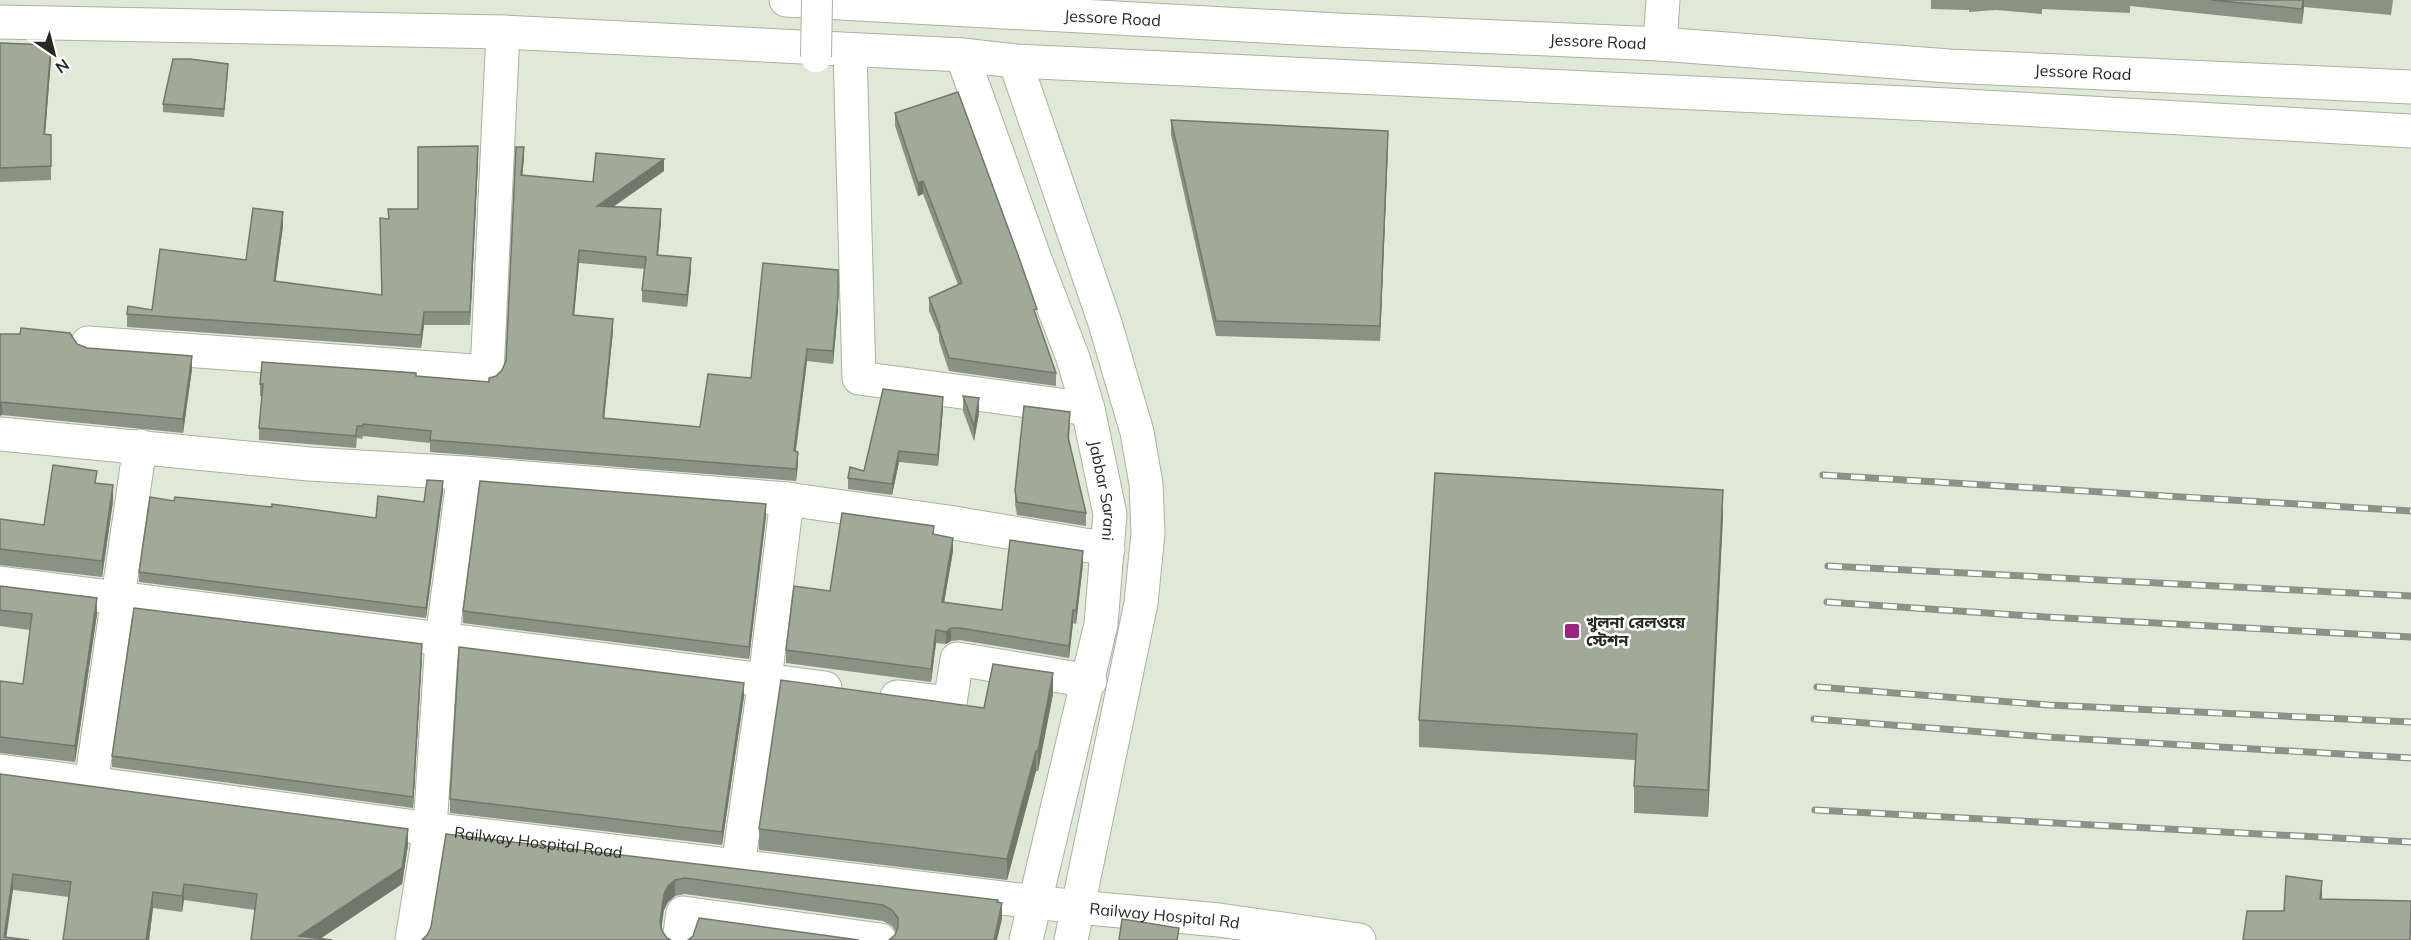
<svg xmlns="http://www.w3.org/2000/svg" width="2411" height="940" font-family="Mulish,'Noto Sans Bengali',sans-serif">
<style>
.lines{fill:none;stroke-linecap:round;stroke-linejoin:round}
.minor-casing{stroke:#a9b2a1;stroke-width:35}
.tertiary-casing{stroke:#a9b2a1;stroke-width:35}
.secondary-casing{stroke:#a9b2a1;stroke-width:35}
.trunk-casing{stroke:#a9b2a1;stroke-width:35}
.minor{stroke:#fff;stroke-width:33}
.tertiary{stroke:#fff;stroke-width:33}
.secondary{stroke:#fff;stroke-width:33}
.trunk{stroke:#fff;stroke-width:33}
.rail-casing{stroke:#8c9286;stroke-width:7}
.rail{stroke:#fff;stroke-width:4.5;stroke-dasharray:14;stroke-linecap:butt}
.pedestrian-bridge-casing{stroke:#a9b2a1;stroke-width:32;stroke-linecap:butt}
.pedestrian-bridge{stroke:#fff;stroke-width:30}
.wall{fill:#8a9284}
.shaded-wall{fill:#71776b}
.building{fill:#a1aa99;stroke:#71776b;stroke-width:1.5}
.poi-dot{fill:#9a247e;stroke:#fff;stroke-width:2}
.labels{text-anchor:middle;stroke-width:5;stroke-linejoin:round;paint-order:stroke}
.street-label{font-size:16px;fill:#262923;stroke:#fff}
.poi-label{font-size:16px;font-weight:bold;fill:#262923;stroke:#fff;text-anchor:start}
</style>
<rect width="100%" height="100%" fill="#e0e9d8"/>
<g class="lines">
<g class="minor-casing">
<g id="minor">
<polyline points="1660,44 1663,0"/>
<polyline points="850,50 859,378 1088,409"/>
<polyline points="88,343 487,372 503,32"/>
<polyline points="0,434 309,464 464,473 787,499 948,522 1108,549"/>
<polyline points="0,583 825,688"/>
<polyline points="897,697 950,703 957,659 1090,681"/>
<polyline points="91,784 140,446"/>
<polyline points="738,866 765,680 787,499"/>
<path id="s1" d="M 1077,907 L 1219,920 L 1359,940"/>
<polyline points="412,940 430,829 442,639 464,473"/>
<polyline points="679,940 683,913 880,940"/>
</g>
</g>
<g class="tertiary-casing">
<g id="tertiary">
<path id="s2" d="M 0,771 L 430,829 L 1077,907"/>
</g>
</g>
<g class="secondary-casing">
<g id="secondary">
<path id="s3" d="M 962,55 L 1035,259 L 1073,358 L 1088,409 L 1110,514 L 1101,624 L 1026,940"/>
<polyline points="1015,61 1105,323 1137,432 1146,484 1148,533 1141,603 1071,940"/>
</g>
</g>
<g class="trunk-casing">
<g id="trunk">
<path id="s4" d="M 786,0 L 1337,30 L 1660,44 L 1949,66 L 2411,87"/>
<polyline points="0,22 503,32 962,55 1015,61 1948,105 2411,131"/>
</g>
</g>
<use href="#minor" class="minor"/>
<use href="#tertiary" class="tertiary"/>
<use href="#secondary" class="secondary"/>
<use href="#trunk" class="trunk"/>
<g class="rail-casing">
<g id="rail">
<polyline points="1823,475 2411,511"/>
<polyline points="1828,566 2411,596"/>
<polyline points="1827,602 2046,617 2411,637"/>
<polyline points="1817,687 2049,705 2411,722"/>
<polyline points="1814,719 2047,737 2411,758"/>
<polyline points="1815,810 2411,842"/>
</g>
</g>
<use href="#rail" class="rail"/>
<g class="pedestrian-bridge-casing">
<polyline id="pedestrian-bridge" points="816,57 817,0"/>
</g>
<use href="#pedestrian-bridge" class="pedestrian-bridge"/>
</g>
<g class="wall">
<polygon points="1931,0 2393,0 2391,15 2304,7 2302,24 2130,6 2130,13 2042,9 2042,14 1996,10 1969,12 1969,10 1931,9"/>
<polygon points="0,43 51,59 45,134 51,135 51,180 0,182"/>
<polygon points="228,72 224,117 163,112 163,104"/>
<polygon points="895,113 1037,318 1056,373 1056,386 949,371 939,341 939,335 929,311 929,298 958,285 923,194 918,196 895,126"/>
<polygon points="1171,120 1388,146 1380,341 1216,336 1171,135"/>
<polygon points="516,147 524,159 522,176 593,182 664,171 613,207 661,221 658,255 691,270 687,307 642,302 642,290 644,269 579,263 574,315 613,331 604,418 700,427 751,378 838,310 833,364 807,361 796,451 798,464 796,481 430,452 430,443 363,436 362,439 357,438 356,448 259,440 259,428 262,396 260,396 260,384 416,376 489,382 502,370 506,361"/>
<polygon points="478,160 470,325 424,325 421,348 127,327 127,314 152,310 246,260 283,226 275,281 381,295 389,219 418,209"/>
<polygon points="0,334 77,344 87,348 192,369 183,433 2,415"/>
<polygon points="963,396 979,413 974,441 963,411"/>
<polygon points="943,408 938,466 899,462 892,495 848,489 848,478 864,471"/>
<polygon points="1070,425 1069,441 1086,513 1086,526 1017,515 1015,504 1015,491"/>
<polygon points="97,483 113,501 102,577 0,565 0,519 44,525"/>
<polygon points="443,491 426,618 139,582 139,572 174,501 376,518 424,502"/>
<polygon points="766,516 749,659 463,623 463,611"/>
<polygon points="1723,516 1708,817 1634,813 1634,786 1635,760 1419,747 1419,720"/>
<polygon points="934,535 953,551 944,602 1002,610 1083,564 1076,624 1073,623 1069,658 960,640 951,641 946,644 936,643 931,682 786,663 786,650 830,591"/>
<polygon points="0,586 97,614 75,762 0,753 0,681 23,684 30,630 0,626"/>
<polygon points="422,655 413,808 112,767 112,756"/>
<polygon points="1053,694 1038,771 1036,771 1007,880 759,850 759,829 984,708"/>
<polygon points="744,696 722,845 450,813 450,799"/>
<polygon points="0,774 408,845 402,884 320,939 251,940 255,910 184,900 182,912 153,908 149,940 63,940 69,897 13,890 0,940"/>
<polygon points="446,834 998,902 1002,919 895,935 896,932 892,926 883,921 685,894 675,896 668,902 664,910 427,935 431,927"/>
</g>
<g class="shaded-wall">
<polygon points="2303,0 2304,0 2304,7 2302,24"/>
<polygon points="51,45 51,59 44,148 44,134"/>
<polygon points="1388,131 1388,146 1380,341 1380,326"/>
<polygon points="478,146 478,160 470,325 470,312"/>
<polygon points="524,147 524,159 521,188 521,175"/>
<polygon points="664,159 664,171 597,218 597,206"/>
<polygon points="923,181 923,194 918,196 918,183"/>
<polygon points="661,209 661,221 657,267 657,255"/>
<polygon points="283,212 283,226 274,294 274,281"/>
<polygon points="579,250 579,263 573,327 573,315"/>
<polygon points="691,258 691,270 687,307 687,295"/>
<polygon points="838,297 838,310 833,364 833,351"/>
<polygon points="424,312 424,325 421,348 421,335"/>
<polygon points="613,319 613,331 603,430 603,418"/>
<polygon points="807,349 807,361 794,463 794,451"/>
<polygon points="192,356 192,369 183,433 183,419"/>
<polygon points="943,397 943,408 938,466 938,455"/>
<polygon points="979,398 979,413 974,441 974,426"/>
<polygon points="0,402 2,402 2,415 0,416"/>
<polygon points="899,451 899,462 892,495 892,484"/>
<polygon points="798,452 798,464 796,481 796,469"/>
<polygon points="443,481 443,491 426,618 426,608"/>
<polygon points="113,485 113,501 102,577 102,561"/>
<polygon points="1723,490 1723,516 1708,817 1708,790"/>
<polygon points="766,504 766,516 749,659 749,647"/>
<polygon points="953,538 953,551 942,615 942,602"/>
<polygon points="1083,551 1083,564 1076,624 1076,611"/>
<polygon points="97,598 97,614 75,762 75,746"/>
<polygon points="1073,610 1073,623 1069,658 1069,646"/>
<polygon points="951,628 951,641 946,644 946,632"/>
<polygon points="936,630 936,643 931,682 931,669"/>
<polygon points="422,644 422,655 413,808 413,797"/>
<polygon points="1053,673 1053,694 1038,771 1038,751"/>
<polygon points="744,683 744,696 722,845 722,832"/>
<polygon points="1036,751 1036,771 1007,880 1007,859"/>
<polygon points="408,829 408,845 402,884 318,940 299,936"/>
<polygon points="13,874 13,890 6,940 4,940"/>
<polygon points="675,880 675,896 668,902 664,910 660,938 660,922 664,894 668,886"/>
<polygon points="2322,881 2322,896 2320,914 2320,899"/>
<polygon points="184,884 184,900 182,912 182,896"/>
<polygon points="153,892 153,908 149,940 146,940"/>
<polygon points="1002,903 1002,919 997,940 994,940"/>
</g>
<g class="building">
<polygon points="2211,0 2303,0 2302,9"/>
<polygon points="0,43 51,45 44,134 51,135 51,166 0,168"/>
<polygon points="173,59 190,59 228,64 224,109 163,104"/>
<polygon points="958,92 1018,255 1037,309 1034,310 1056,373 949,358 939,328 940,327 929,298 962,283 923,181 918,183 895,113"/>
<polygon points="1171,120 1388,131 1380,326 1216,321"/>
<polygon points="478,146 470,312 424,312 421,335 127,314 128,306 152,310 160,249 246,260 253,208 283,212 274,281 382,295 380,218 389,219 388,209 418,209 418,147"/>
<polygon points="516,147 524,147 521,175 593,182 596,153 664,159 597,206 661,209 657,255 691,258 687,295 642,290 646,257 579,250 573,315 613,319 603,418 700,427 708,374 751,378 763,263 838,270 838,297 833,351 807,349 794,451 798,452 796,469 430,440 431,431 363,424 362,426 357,426 356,436 259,428 263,384 260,384 262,362 416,373 416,376 489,382 489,378 496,376 502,370 506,361"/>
<polygon points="21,328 70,333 77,344 87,348 192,356 183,419 0,402 0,334 20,334"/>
<polygon points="883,389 943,397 938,455 899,451 892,484 848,478 850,467 864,471"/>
<polygon points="963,396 979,398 974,426"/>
<polygon points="1024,406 1070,412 1068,437 1086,513 1017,502 1015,491"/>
<polygon points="53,465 97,471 95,483 113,485 102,561 0,549 0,519 44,525"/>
<polygon points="1435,473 1723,490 1708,790 1634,786 1637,734 1419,720"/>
<polygon points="427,480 443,481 426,608 139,572 150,497 174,501 175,497 272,507 272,504 376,518 378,496 424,502"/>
<polygon points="480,481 766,504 749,647 463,611"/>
<polygon points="842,513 934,526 933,534 953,538 942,602 1002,610 1010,540 1083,551 1076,611 1073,610 1069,646 960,628 951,628 946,632 936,630 931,669 786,650 794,586 830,591"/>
<polygon points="0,586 97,598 75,746 0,737 0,681 23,684 32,614 0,610"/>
<polygon points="134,608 422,644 413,797 112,756"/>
<polygon points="459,647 744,683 722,832 450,799"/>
<polygon points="993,664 1053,673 1038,751 1036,751 1007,859 759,829 781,680 984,708"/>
<polygon points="0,774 408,829 402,868 299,936 332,940 251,940 257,894 184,884 182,896 153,892 146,940 63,940 71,882 13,874 4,937 29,940 0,940"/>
<polygon points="446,834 998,900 997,902 1002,903 994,940 889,940 895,935 898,927 898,918 892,910 883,905 685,878 675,880 668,886 664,894 660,922 662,931 667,938 671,940 422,940 427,935 431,927"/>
<polygon points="2286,876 2322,881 2320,899 2411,901 2410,940 2243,940 2247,911 2284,911"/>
<polygon points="699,918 859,940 688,940 693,936"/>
<polygon points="1122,919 1179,928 1177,940 1119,940"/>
</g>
<rect class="poi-dot" x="1564" y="623" width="16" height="16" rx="3"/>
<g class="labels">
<g class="street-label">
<text dy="6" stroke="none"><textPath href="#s4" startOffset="327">Jessore Road</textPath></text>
<text dy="6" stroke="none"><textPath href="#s4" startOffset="813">Jessore Road</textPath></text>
<text dy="6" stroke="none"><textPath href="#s4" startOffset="1299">Jessore Road</textPath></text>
<text dy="6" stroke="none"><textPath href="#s3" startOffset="459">Jabbar Sarani</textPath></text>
<text dy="6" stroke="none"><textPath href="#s2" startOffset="543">Railway Hospital Road</textPath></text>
<text dy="6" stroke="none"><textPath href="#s1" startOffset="88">Railway Hospital Rd</textPath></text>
</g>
<g class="poi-label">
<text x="1586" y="628">খুলনা রেলওয়ে<tspan x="1586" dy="18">স্টেশন</tspan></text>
</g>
</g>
<g transform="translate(54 54) rotate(145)" stroke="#ffffff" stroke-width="4.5" paint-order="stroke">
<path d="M0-4.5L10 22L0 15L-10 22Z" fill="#262923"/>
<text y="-9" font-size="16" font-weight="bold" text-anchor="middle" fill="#262923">N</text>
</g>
</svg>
